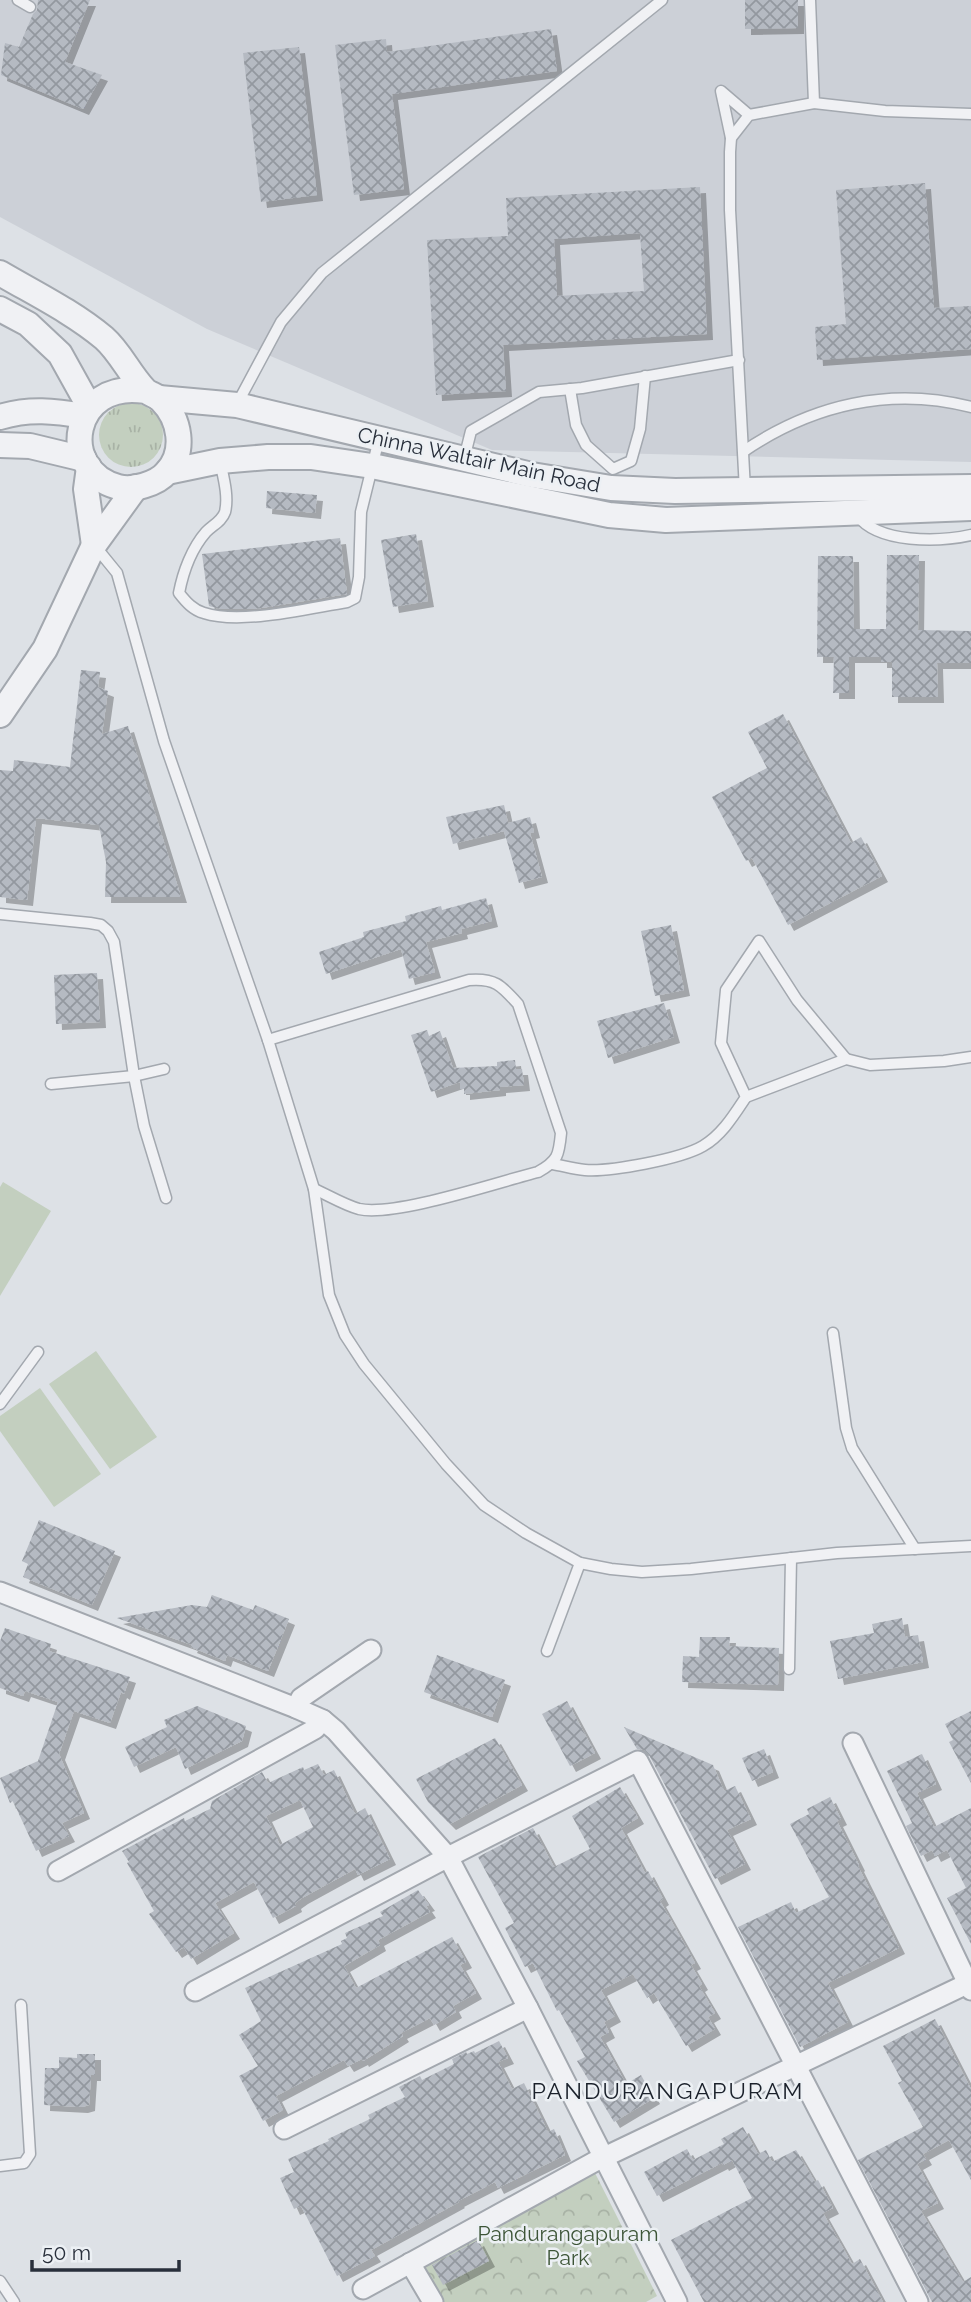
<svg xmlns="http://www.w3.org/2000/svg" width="971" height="2302" font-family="Raleway,sans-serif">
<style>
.built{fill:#ccd0d7}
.grass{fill:url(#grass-tufts)}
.forest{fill:url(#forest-crowns)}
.pitch{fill:#c3cfbf}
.building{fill:url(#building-cross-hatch);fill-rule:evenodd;filter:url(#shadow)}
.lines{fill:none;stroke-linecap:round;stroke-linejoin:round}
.service-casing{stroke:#a3a8af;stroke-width:13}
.minor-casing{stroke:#a3a8af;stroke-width:23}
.tertiary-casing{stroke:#a3a8af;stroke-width:28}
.service{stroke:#f0f1f4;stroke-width:10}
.minor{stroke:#f0f1f4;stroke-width:19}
.tertiary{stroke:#f0f1f4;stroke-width:24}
.labels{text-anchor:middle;stroke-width:5;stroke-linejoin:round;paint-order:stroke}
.street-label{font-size:21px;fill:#282f3b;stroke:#ecf0f4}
.park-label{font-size:21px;fill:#3d5537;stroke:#ecf0f4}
.neighbourhood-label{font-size:23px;letter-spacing:2px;fill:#1b212b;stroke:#ecf0f4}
</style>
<defs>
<pattern id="grass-tufts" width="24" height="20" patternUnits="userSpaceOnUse" patternTransform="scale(1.75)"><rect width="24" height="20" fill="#c3cfbf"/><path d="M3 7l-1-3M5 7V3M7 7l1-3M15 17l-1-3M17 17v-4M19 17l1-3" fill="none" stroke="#a8b2a5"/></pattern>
<pattern id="forest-crowns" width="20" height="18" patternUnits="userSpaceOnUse" patternTransform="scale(1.75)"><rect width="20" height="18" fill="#c3cfbf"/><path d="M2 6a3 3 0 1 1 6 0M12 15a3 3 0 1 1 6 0" fill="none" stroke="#a8b2a5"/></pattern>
<pattern id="building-cross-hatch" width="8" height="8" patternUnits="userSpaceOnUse" patternTransform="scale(1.75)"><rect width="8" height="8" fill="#b5bac2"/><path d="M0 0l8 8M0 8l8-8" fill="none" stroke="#93989f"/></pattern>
<filter id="shadow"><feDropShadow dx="6" dy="6" stdDeviation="0" flood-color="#0004"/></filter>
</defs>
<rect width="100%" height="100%" fill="#dde1e6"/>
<polygon class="built" points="0,0 971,0 971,462 492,450 207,329 0,217"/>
<circle class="grass" cx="131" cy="435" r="32"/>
<polygon class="forest" points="593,2169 657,2296 646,2302 438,2302 418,2264"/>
<g class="pitch">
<polygon points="3,1182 51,1211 0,1296 0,1187"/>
<polygon points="96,1351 157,1437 110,1469 49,1384"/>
<polygon points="40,1388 101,1474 54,1507 0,1431 0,1416"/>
</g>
<g class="building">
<polygon points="38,0 90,0 65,62 102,75 83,109 1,75 5,43 19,47 33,14 37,10"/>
<polygon points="745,0 798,0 798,28 745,29"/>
<polygon points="551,29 557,71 392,94 404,189 354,195 335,45 386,39 387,52"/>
<polygon points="299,47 317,195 261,202 243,53"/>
<polygon points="925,183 934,308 971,306 971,349 817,360 815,327 846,324 836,190"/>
<path d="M 700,187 L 707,334 L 503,345 L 506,391 L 436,395 L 427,240 L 508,236 L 506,198 ZM 640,233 L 644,291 L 557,296 L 554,239 Z"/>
<polygon points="267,491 317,495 315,513 266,508"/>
<polygon points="416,534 428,601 393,607 381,540"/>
<polygon points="340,538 347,594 255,609 220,609 209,606 202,554"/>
<polygon points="887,555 919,555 918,630 971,631 971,663 937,663 938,697 892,697 892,662 881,662 881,657 849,657 849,693 833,693 834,657 817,657 818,556 853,556 854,629 886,629"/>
<polygon points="81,670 100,672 98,687 108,691 102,734 128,726 181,897 105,897 106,862 99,825 36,818 27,900 0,897 0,770 13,771 14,760 70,767"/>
<polygon points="783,714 851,843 861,837 882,876 788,925 752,858 746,861 712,797 767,768 748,732"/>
<polygon points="504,805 508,823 530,817 534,832 530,833 542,877 519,883 504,831 453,844 446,817"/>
<polygon points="486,898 492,921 461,929 462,933 426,942 435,972 409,979 401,949 326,974 319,952 364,937 363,932 406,921 405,916 441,906 442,910"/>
<polygon points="671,925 684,990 655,996 641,931"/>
<polygon points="97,973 100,1022 56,1024 54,975"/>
<polygon points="664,1003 674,1037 608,1058 597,1021"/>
<polygon points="427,1030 429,1036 440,1031 453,1068 497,1066 497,1062 515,1060 516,1069 522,1069 524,1085 500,1087 500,1090 464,1094 464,1089 460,1089 460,1082 431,1092 411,1035"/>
<polygon points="39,1520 115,1551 92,1605 23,1577 28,1564 22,1561"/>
<polygon points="212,1595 253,1610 255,1605 289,1619 268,1671 227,1655 225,1661 191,1647 192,1645 117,1618 192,1605 207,1607"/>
<polygon points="902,1618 905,1637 918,1635 923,1662 838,1679 830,1641 874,1633 872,1624"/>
<polygon points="5,1628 51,1644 49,1651 130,1677 124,1694 121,1692 110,1723 74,1711 59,1754 84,1813 62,1823 69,1836 36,1851 13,1801 10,1803 0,1778 38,1761 58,1702 25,1691 23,1696 0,1688 0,1641"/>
<polygon points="700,1637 730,1637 729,1646 779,1648 778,1685 682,1682 683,1656 699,1657"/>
<polygon points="437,1655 505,1680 492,1717 424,1692"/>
<polygon points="567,1701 595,1753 570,1766 542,1714"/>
<polygon points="197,1706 246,1726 242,1741 185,1769 176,1747 134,1767 125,1747 167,1727 164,1720"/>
<polygon points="971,1711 971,1783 949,1742 953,1740 945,1724"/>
<polygon points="624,1727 713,1765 724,1791 735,1786 751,1819 727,1830 745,1864 715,1879 649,1755 644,1750 637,1749"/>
<polygon points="495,1738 522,1785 450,1824 428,1802 416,1779"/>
<polygon points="764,1749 773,1772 752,1781 742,1758"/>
<polygon points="922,1754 936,1784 917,1793 934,1827 971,1808 971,1944 947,1898 966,1888 947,1850 935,1856 932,1850 921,1856 906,1826 912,1823 887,1771"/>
<path d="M 318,1764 L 324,1775 L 334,1770 L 355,1814 L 365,1808 L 390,1859 L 358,1875 L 355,1869 L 302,1898 L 295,1903 L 296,1906 L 273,1918 L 254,1882 L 215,1903 L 234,1933 L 191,1959 L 184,1947 L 176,1952 L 149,1914 L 154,1911 L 127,1863 L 129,1862 L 122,1851 L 184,1818 L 185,1821 L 210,1809 L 212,1801 L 262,1772 L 268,1783 L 303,1767 L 304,1770 ZM 300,1800 L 313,1827 L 280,1845 L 266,1816 Z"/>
<polygon points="620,1787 638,1818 621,1828 645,1873 648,1871 663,1899 660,1901 695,1963 691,1965 702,1984 699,1986 715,2013 708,2017 715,2029 686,2046 654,1993 647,1998 633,1974 601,1990 615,2016 604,2022 609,2032 600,2037 626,2084 641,2075 654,2098 614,2122 577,2061 585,2057 559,2010 557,2011 533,1963 525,1967 505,1928 514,1923 478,1857 533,1828 554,1867 590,1849 572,1816"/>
<polygon points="830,1797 841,1819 837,1821 859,1865 858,1866 899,1948 828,1983 848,2022 800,2047 738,1927 791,1902 796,1913 829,1897 790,1824 809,1814 807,1809"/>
<polygon points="418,1890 429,1905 426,1906 430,1912 378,1940 380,1945 344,1966 356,1988 452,1937 466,1962 460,1965 476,1993 453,2006 456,2012 434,2025 430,2018 401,2033 403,2036 363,2061 362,2059 348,2066 344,2060 276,2096 283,2110 263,2121 239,2076 258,2066 239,2035 261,2021 245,1988 342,1944 341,1941 347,1938 345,1933 383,1916 380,1912"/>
<polygon points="935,2019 971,2089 971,2180 949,2140 923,2154 926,2159 917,2164 938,2203 921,2211 963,2282 971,2277 971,2302 932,2302 858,2160 923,2127 898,2083 902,2081 883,2046"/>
<polygon points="499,2041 508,2058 498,2062 512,2089 524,2083 548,2132 554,2129 565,2155 498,2188 495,2182 458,2201 459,2202 371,2250 375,2256 337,2276 301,2206 294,2209 280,2178 294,2172 288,2159 329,2141 328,2139 370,2119 368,2115 405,2097 399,2087 420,2076 422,2080 454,2064 452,2059 466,2052 467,2054 474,2051 475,2053"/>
<polygon points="77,2054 95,2054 95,2075 91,2075 89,2105 82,2107 44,2105 45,2068 59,2068 59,2057 77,2058"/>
<polygon points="743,2127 758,2154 766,2150 772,2162 796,2150 815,2182 818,2180 833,2208 823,2213 852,2264 860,2259 883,2302 704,2302 671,2240 752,2198 732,2160 723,2165 722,2163 657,2196 644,2172 687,2149 693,2160 724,2144 721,2139"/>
<polygon points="478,2240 489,2261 443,2285 432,2265"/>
</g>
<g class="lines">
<g class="service-casing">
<g id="service">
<polyline points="18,0 30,7"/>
<polyline points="810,0 814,103 885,111 971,114"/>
<polyline points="731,138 721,91 749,115"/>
<polyline points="570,389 576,425 586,445 613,469 631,461 640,429 645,376"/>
<polyline points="237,404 281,322 322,273 662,0"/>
<path d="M 744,451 C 812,405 890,386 971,407"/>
<polyline points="464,459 471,431 539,392 582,388 739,360"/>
<path d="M 220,461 C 223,476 229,496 225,512 C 222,521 213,525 206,532 C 192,548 183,572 179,593 C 186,602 193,610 204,613 C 241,625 309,608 347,602 L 355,598 L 359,577 L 361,512 L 379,439"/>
<polyline points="745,490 730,210 730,152 731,138 749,115 814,103"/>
<path d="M 857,515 C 878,544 939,542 971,535"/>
<polyline points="95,546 117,573 164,741 268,1040 314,1189 329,1295 345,1335 364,1364 446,1464 484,1505 526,1533 580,1563 611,1569 642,1572 691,1569 837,1553 971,1546"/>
<polyline points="0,914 90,923 101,925 108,931 114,942 134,1076 144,1126 166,1198"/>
<path d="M 268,1040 L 469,980 C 495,978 501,985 518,1004 L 561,1133 C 559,1155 558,1161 538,1172 C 498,1182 395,1217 359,1209 C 344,1205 328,1195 314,1189"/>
<polyline points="51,1084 134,1076 164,1069"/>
<polyline points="746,1097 846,1059 870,1065 944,1061 971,1057"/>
<path d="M 553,1164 C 564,1166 574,1169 585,1170 C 610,1172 681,1159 703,1146 C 722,1135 734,1115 746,1097 L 721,1043 L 726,990 L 759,941 L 797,1000 L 846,1059"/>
<polyline points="833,1333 846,1428 852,1448 915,1549"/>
<polyline points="0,1404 38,1352"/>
<polyline points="547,1651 580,1563"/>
<polyline points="789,1669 791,1558"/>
<polyline points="0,2166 24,2163 30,2154 21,2005"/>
<polyline points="0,2281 14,2302"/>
</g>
</g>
<g class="minor-casing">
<g id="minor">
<polyline points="0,1592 296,1708 323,1720 336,1731 448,1857 528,2008 677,2302"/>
<polyline points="296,1708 301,1698 371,1650"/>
<polyline points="853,1743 971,1990"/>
<polyline points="58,1871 315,1729 323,1720"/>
<polyline points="195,1991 448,1857 638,1761 918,2302"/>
<polyline points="284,2129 528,2008"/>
<polyline points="410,2263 433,2302"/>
<polyline points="363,2289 594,2162 971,1982"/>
</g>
</g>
<g class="tertiary-casing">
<g id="tertiary">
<path d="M 0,273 C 34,293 73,312 104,338 C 120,352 129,373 144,389 C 148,394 156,395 161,400 C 180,419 186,451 167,472 C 157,484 132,491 118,487 C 56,470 72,379 145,391"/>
<polyline points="0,309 28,324 60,354 90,408"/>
<polyline points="159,398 237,405 532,475 611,488 675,491 971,487"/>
<path d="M 0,417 C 29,408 55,411 85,416"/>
<polyline points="0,445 30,446 84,459"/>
<polyline points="89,467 86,489 94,545"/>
<polyline points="167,472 220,461 268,457 311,457 372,466 609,515 666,520 971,508"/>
<polyline points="0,715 45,649 94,545 136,487"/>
</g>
</g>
<use href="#service" class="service"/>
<use href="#minor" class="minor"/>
<use href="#tertiary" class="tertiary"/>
</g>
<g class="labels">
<g class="street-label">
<text transform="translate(479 460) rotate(12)" y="7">Chinna Waltair Main Road</text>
</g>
<g class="park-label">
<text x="568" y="2241">Pandurangapuram<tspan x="568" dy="24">Park</tspan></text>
</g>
<g class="neighbourhood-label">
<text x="668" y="2099">PANDURANGAPURAM</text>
</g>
</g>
<path d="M32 2260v10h147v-10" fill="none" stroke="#282f3b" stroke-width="3.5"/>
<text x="42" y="2260" font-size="21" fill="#282f3b" stroke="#ecf0f4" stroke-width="5" paint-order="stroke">50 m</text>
</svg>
